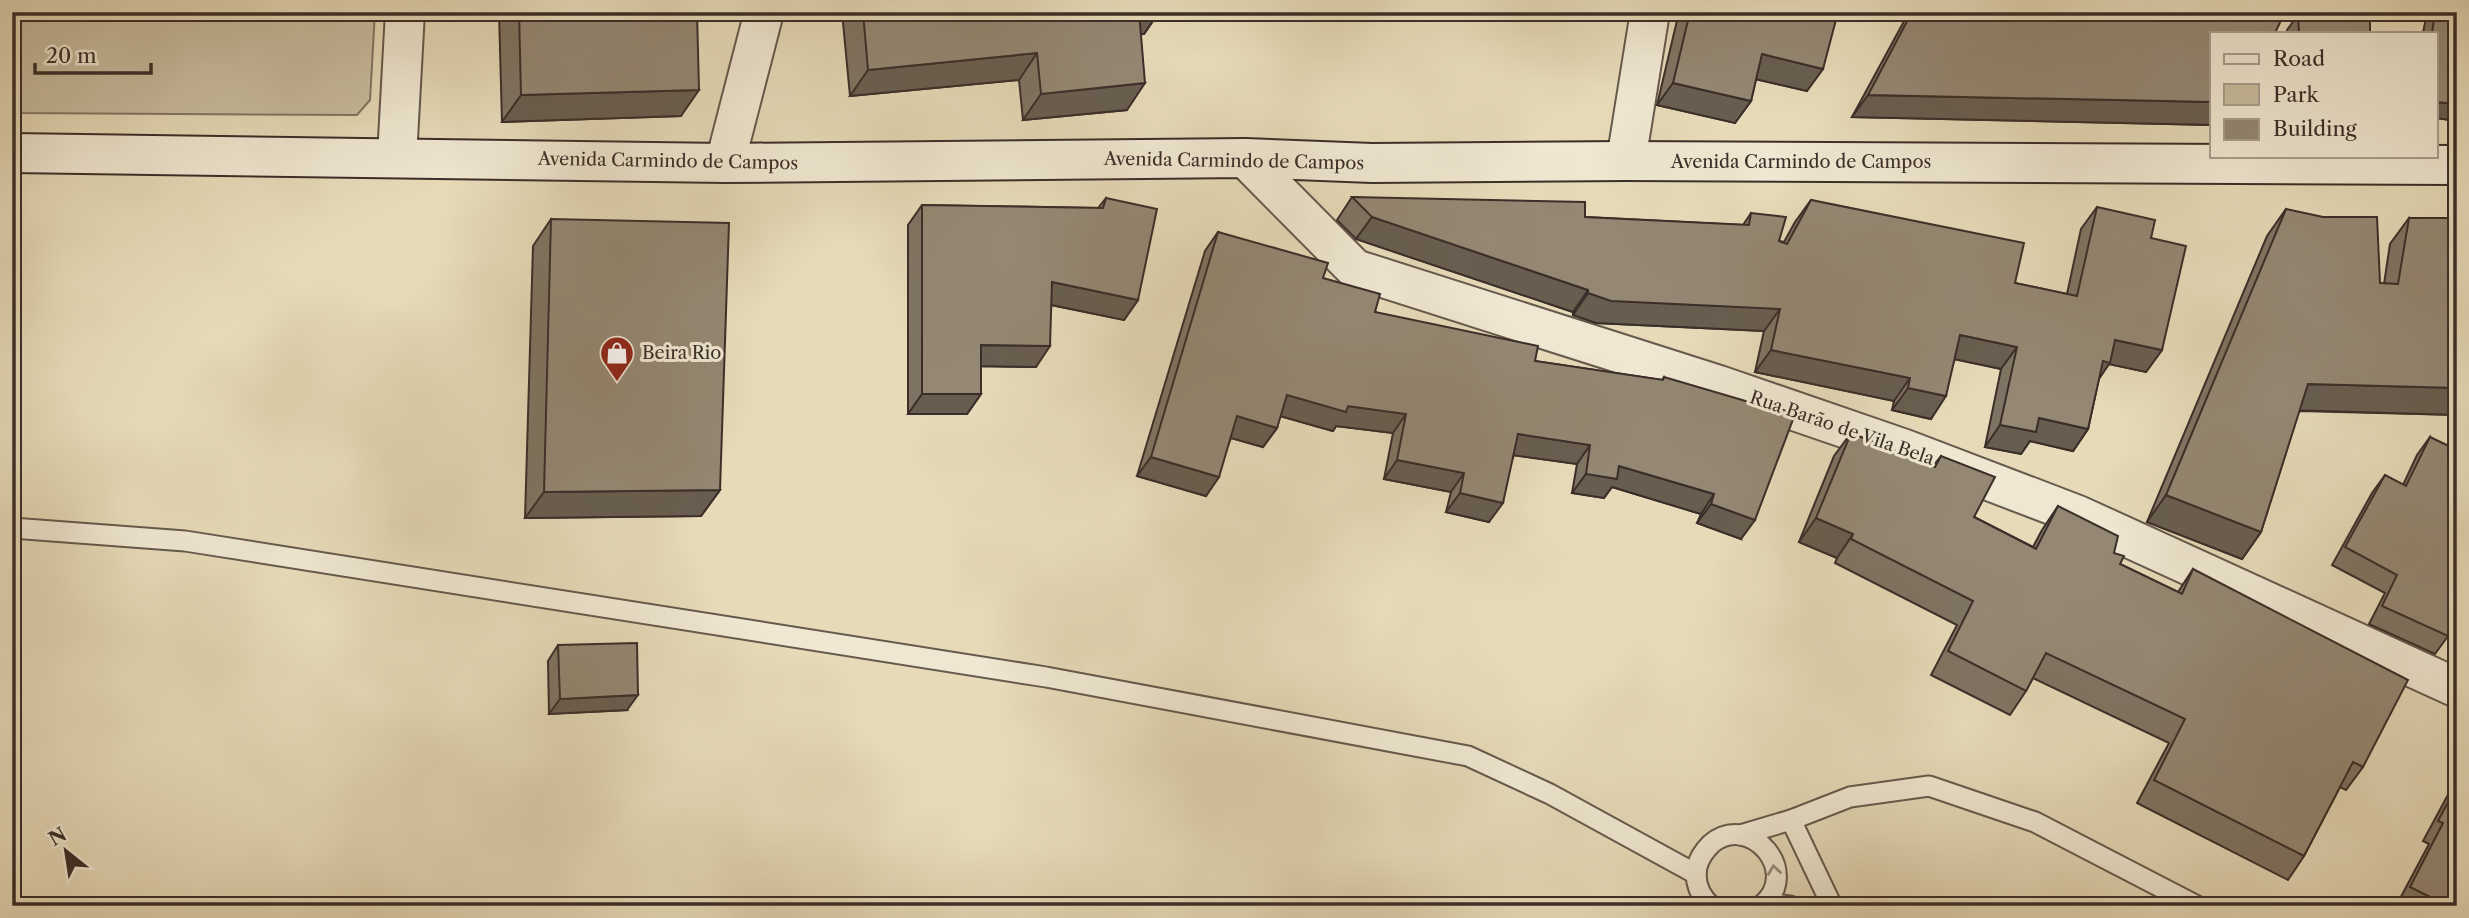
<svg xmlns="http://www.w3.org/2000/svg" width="2469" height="918" font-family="'Libre Caslon Text',serif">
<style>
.green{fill:#c9bda0;stroke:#827664;stroke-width:2}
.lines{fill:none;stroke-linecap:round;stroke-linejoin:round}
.lane-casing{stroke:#66594d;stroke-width:23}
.street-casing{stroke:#66594d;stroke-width:42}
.secondary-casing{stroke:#3b2e29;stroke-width:42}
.lane{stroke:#efe7d1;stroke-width:19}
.street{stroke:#efe7d1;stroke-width:38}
.secondary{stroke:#efe7d1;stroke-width:38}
.wall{fill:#7f7463;stroke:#3b2e29;stroke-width:2}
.shaded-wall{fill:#685e50;stroke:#3b2e29;stroke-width:2}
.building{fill:#948773;stroke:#3b2e29;stroke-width:2}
.oneway{stroke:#958a7d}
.labels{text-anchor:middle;stroke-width:6;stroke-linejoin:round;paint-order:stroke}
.street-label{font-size:18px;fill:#3b2e29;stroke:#efe7d1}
.poi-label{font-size:18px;fill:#3b2e29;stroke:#efe7d1;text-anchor:start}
</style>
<rect width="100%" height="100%" fill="#e6dab8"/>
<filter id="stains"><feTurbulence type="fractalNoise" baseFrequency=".00286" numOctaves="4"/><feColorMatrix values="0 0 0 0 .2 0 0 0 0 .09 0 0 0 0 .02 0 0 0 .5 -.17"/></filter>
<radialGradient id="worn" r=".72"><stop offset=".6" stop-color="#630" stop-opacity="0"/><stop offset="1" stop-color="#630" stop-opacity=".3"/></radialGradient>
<polygon class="green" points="12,12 375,12 370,100 357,115 16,113 12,110"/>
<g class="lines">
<g class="lane-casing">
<g id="lane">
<polyline points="12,528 185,541 1046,677 1468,756 1550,794 1696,874"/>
<polyline points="1791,820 1832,906"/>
<polyline points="1740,835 1791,820 1850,797 1929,786 2035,822 2197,906"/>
<polyline points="1765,903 1790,906"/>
<path d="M 1711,906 C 1700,896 1694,882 1697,867 C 1699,858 1704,851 1711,844 C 1750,811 1803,873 1761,906"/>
</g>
</g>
<g class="street-casing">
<g id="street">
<polyline points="397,157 405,12"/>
<polyline points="1245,158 1355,269 1719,385 1905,449 2078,515 2457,688"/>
<polyline points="1626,161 1650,12"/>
<polyline points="725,163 764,12"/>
</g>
</g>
<g class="secondary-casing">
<polyline id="secondary" points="12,153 725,163 1245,158 1372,163 1626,161 2457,165"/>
</g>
<use href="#lane" class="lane"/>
<use href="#street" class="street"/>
<use href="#secondary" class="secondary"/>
</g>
<g class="wall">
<polygon points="499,12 697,12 681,116 502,122"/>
<polygon points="842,12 1159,12 1144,34 1141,34 1127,110 1023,120 1019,80 850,96"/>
<polygon points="1679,12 1838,12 1807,91 1756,79 1751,101 1735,123 1657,105"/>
<polygon points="1909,12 2285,12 2212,33 2212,125 1852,117"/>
<polygon points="2297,12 2370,12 2370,33 2287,33 2287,30 2297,16"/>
<polygon points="2427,12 2457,12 2457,121 2436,118 2436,33 2423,33"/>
<polygon points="1352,197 1585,217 1743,225 1751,213 1779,241 1784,242 1795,222 1811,200 2015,283 2067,294 2081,229 2097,207 2151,238 2162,350 2146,372 2109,364 2099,378 2088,429 2073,451 2030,441 2021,454 1985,447 2001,369 1955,359 1931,419 1892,410 1894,401 1755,372 1764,331 1596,323 1573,315 1573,312 1356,239 1337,220"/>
<polygon points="1106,198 1138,300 1124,320 1051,305 1036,367 981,366 981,394 967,414 908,414 908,225 922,205 1098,208"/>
<polygon points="2286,209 2380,283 2384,284 2390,244 2409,218 2457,415 2299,411 2261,532 2242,559 2147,522 2267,236"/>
<polygon points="551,219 720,490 701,516 525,518 533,246"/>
<polygon points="1218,232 1323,278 1375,312 1535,361 1662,380 1664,377 1741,539 1697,523 1701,514 1612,487 1604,498 1572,493 1577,464 1514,455 1489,522 1446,512 1451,492 1384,479 1393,433 1336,426 1333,431 1280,416 1277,428 1263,447 1231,438 1206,496 1137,476 1205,251"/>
<polygon points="1851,433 1933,466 1941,456 1974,517 2033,547 2042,530 2058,506 2114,553 2120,564 2178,592 2193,569 2363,767 2346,790 2340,787 2304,856 2288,880 2137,803 2169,743 2033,678 2026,691 2010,715 1931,675 1957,625 1835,563 1837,558 1799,542 1834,456"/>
<polygon points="2430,437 2448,636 2435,654 2369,624 2385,593 2332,565 2372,493 2385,475 2403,485 2417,455"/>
<polygon points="558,645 627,710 549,714 548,661"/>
<polygon points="2457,778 2457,906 2396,906 2429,844 2423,841"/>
</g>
<g class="shaded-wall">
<polygon points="1137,12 1159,12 1144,34 1120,36"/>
<polygon points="1037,53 1019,80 850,96 868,70"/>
<polygon points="1762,54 1823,69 1807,91 1746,77"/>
<polygon points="1145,83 1127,110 1023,120 1041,94"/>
<polygon points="1673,83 1751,101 1735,123 1657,105"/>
<polygon points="699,90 681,116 502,122 521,95"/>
<polygon points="1868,95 2212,102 2212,125 1852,117"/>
<polygon points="2436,102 2457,104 2457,121 2436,118"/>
<polygon points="1372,217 1588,290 1573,312 1356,239"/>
<polygon points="1052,282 1138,300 1124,320 1037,302"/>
<polygon points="1588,293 1780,309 1764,331 1596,323 1573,315"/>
<polygon points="1960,335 2017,347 2001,369 1944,357"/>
<polygon points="2115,340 2162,350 2146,372 2109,364 2095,385 2100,362"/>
<polygon points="981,345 1050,346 1036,367 967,366"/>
<polygon points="1771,350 1910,378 1894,401 1755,372"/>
<polygon points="2308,384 2457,388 2457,415 2289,410"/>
<polygon points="1908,388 1946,396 1931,419 1892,410"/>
<polygon points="922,394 981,394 967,414 908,414"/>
<polygon points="1287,395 1348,406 1406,414 1393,433 1336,426 1333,431 1273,414"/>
<polygon points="1237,416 1277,428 1263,447 1224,436"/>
<polygon points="2039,418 2088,429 2073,451 2030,441 2021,454 1985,447 2000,425"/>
<polygon points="1518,434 1590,445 1577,464 1505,454"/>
<polygon points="1151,457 1219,477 1206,496 1137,476"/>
<polygon points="1397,460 1464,473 1451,492 1384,479"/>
<polygon points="1619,466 1714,494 1701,514 1612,487 1604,498 1572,493 1586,474"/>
<polygon points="720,490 701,516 525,518 544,492"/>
<polygon points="1460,493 1503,503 1489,522 1446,512"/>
<polygon points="2166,495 2261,532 2242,559 2147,522"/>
<polygon points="1711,504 1755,520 1741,539 1697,523"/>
<polygon points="1816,518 1853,534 1837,558 1799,542"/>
<polygon points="638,695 627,710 549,714 560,699"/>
</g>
<g class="building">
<polygon points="519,12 697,12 699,90 521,95"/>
<polygon points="863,12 1139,12 1145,83 1041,94 1037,53 868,70"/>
<polygon points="1690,12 1838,12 1823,69 1762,54 1751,101 1673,83"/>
<polygon points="1912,12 2285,12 2275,33 2212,33 2212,102 1868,95"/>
<polygon points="2308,12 2370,12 2370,33 2299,33 2298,15 2308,21"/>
<polygon points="2435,12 2457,12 2457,104 2436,102 2436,33 2432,33"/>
<polygon points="1352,197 1585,202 1585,217 1749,225 1751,213 1786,217 1779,241 1787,244 1811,200 2024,243 2015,283 2077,296 2097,207 2155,220 2151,238 2186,246 2162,350 2115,340 2110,363 2103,361 2088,429 2039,418 2036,432 2000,425 2017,347 1960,335 1946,396 1908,388 1910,378 1771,350 1780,309 1611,301 1588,293 1588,290 1372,217"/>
<polygon points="1106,198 1157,209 1138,300 1052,282 1050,346 981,345 981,394 922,394 922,205 1103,208"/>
<polygon points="2286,209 2323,217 2377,217 2380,283 2398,284 2409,218 2457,218 2457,388 2308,384 2261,532 2166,495"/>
<polygon points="551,219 729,223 720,490 544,492"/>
<polygon points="1218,232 1328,263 1323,278 1380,294 1375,312 1538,346 1535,361 1663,380 1664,377 1749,402 1761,402 1795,414 1755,520 1711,504 1714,494 1619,466 1617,479 1586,474 1590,445 1518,434 1503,503 1460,493 1464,473 1397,460 1406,414 1348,406 1346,412 1287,395 1277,428 1237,416 1219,477 1151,457"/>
<polygon points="1851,433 1935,467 1941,456 1995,477 1974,517 2036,549 2058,506 2118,536 2114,553 2124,556 2120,564 2182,594 2193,569 2408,680 2363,767 2353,762 2304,856 2154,780 2185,719 2046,653 2026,691 1948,651 1973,601 1851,539 1853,534 1816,518"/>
<polygon points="2430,437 2457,450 2457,619 2448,636 2382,606 2397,575 2345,547 2385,475 2406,486"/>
<polygon points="637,643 638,695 560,699 558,645"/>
<polygon points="2457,785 2457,906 2448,906 2410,887 2443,823 2438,821"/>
</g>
<defs><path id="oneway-chevron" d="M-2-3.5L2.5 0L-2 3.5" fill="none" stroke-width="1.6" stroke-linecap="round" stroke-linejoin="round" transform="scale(1.75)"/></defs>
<use class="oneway" href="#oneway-chevron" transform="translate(1774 870) rotate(-98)"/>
<defs>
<g id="shop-pin" transform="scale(1.75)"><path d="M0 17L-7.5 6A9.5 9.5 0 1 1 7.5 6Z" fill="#8f2418" stroke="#efe7d1"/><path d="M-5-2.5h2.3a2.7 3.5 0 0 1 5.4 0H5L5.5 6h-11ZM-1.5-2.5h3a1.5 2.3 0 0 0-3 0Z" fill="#fff"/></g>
</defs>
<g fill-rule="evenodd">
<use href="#shop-pin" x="617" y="353"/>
</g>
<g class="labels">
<g class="street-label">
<text transform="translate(668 161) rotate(1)" y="6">Avenida Carmindo de Campos</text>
<text transform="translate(1234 161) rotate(1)" y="6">Avenida Carmindo de Campos</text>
<text x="1801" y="168">Avenida Carmindo de Campos</text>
<text transform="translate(1842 428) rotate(19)" y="6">Rua Barão de Vila Bela</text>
</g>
<g class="poi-label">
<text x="642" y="359">Beira Rio</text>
</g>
</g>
<rect width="2469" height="918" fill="none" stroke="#e6dab8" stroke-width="42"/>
<rect x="14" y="14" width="2441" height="890" fill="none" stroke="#3b2e29" stroke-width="3.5"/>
<rect x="21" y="21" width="2427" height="876" fill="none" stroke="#3b2e29" stroke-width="2"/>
<rect x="2210" y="32" width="228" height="126" fill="#efe7d1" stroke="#a79d8e" stroke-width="2"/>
<rect x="2224" y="54" width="35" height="10" fill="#efe7d1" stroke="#a79d8e" stroke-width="2"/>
<text x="2273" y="66" font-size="21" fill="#3b2e29">Road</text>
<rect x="2224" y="84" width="35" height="21" fill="#c9bda0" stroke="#a79d8e" stroke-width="2"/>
<text x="2273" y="102" font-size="21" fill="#3b2e29">Park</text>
<rect x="2224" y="119" width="35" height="21" fill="#948773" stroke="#a79d8e" stroke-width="2"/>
<text x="2273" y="136" font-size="21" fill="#3b2e29">Building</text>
<g transform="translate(66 851) rotate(330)" stroke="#efe7d1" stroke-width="5" paint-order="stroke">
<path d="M0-5L12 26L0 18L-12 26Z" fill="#3b2e29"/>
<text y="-10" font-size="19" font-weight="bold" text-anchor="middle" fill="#3b2e29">N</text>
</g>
<path d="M35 63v10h116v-10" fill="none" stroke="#3b2e29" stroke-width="3.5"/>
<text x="46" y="63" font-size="21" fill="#3b2e29" stroke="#efe7d1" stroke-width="5" paint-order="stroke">20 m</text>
<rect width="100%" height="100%" filter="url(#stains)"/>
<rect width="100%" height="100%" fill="url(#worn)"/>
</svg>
